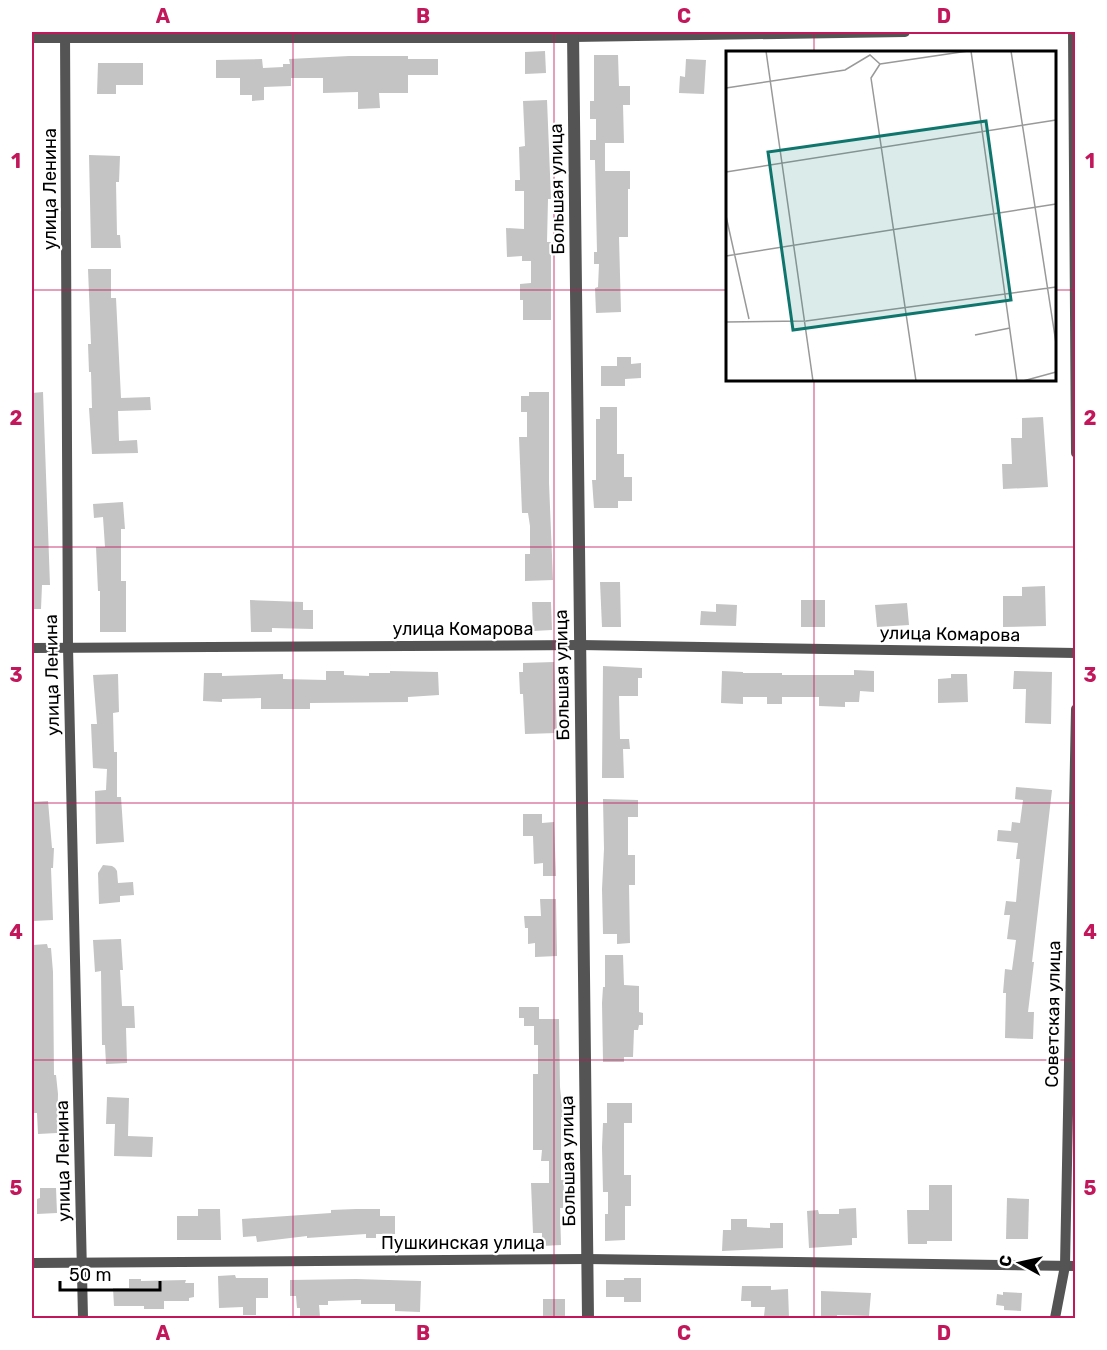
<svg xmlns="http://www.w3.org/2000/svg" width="1107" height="1350" font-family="Rubik,sans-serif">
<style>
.building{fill:#c4c4c4}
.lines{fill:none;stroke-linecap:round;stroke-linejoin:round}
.minor{stroke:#545454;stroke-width:10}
.tertiary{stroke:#545454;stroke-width:12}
.grid{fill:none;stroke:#c2185b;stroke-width:1.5;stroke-opacity:0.55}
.labels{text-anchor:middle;stroke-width:4.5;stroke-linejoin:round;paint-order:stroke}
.street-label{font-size:18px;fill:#000;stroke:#fff}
.inset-road{fill:none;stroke:#999;stroke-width:1.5}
.view{fill:#0f766e;fill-opacity:0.15;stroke:#0f766e;stroke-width:3}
.inset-edge{fill:none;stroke:#000;stroke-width:3}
.neatline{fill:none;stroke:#c2185b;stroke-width:2}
.grid-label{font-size:20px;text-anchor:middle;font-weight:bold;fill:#c2185b}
</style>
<rect width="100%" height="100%" fill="#fff"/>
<g class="building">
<polygon points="545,51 546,73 525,74 525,52"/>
<polygon points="594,55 618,55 619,86 630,86 630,105 623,105 624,143 605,143 605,171 630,171 630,189 628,189 628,237 619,237 621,312 596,313 595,288 598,287 599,264 594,264 594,252 597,252 595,160 590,160 590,140 596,140 596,119 590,119 590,101 594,101"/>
<polygon points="408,56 408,59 438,59 438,75 408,75 408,93 379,93 380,108 358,109 358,92 323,93 323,78 291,78 291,86 264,87 264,100 252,101 252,95 240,95 240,78 216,78 216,60 262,59 263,68 283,67 283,64 290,64 289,59 349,56"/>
<polygon points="686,59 706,60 704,94 679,93 680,76 685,77"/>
<polygon points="98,63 143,63 143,85 116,85 116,94 97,94"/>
<polygon points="547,100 551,199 548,199 547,242 551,242 551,320 523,320 523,300 520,300 520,284 531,283 531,261 522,261 522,256 507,257 506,228 524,229 524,191 515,191 515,180 520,180 519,147 525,146 523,101"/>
<polygon points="89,155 120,156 119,182 116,182 117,235 120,235 121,248 91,248"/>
<polygon points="88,269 111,269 111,298 116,298 121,398 150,397 151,410 118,411 119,441 137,440 138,453 92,454 89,408 92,408 91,372 89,372 88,344 91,344"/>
<polygon points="617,357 631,357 631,364 641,363 641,378 625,379 625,386 601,386 601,366 617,366"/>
<polygon points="43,392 50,585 42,585 41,609 32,609 32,393"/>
<polygon points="529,392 549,392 549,483 553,580 525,581 525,554 530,554 530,526 528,513 522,513 519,437 527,437 527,412 521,412 521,396 529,396"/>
<polygon points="600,407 617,407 617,454 624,454 624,477 632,477 632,501 618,501 618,508 594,508 592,480 596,480 596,419 600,419"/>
<polygon points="1043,417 1048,487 1003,489 1002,464 1012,464 1011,438 1022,438 1022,418"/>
<polygon points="123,502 125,529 121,529 121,581 126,581 126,632 100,632 100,591 98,591 96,547 105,547 103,517 94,518 93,504"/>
<polygon points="600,582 620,582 621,627 602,627"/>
<polygon points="1045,586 1046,626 1003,627 1003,596 1022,596 1022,587"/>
<polygon points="250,600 303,602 303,610 313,610 313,629 272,628 272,632 251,632"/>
<rect x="801" y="600" width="24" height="27"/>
<polygon points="532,602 551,602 552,630 533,631"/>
<polygon points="907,603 909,625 877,627 875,605"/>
<polygon points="716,604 737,605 736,626 700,625 701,611 716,612"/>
<polygon points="554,662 557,733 525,734 523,694 520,694 519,672 523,672 523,663"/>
<polygon points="603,666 642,668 642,678 638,678 638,696 619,696 620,739 629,739 630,749 623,749 624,778 602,778"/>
<polygon points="854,670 874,671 874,692 860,691 859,702 845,702 845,707 819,706 819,697 782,697 782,704 767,704 767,697 743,697 743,704 721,703 722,671 743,672 743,673 782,673 782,675 854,675"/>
<polygon points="326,671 344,671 344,675 369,676 369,673 390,673 390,671 438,672 439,695 408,697 408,702 310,703 310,709 261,709 261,698 222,699 222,702 203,701 204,673 222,673 222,676 283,674 283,679 326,680"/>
<polygon points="1014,671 1052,672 1051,724 1025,723 1026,689 1013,689"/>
<polygon points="118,674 119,712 113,713 114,752 117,752 117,797 121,797 124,842 96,844 95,791 106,790 107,769 93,768 91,724 97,724 93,675"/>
<polygon points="951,674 967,674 968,702 938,703 938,679 951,678"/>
<polygon points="1016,787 1052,790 1032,962 1034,962 1028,1012 1034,1012 1033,1039 1005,1038 1006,993 1003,993 1005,969 1012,970 1016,940 1007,939 1010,915 1004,915 1006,901 1016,902 1020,859 1016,859 1018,843 997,841 998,830 1011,831 1012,822 1020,823 1023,800 1015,799"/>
<polygon points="603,799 638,800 638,817 628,817 628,855 635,855 635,885 629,885 630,943 617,944 617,934 603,934 602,889 604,849"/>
<polygon points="48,801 52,848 54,848 53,868 51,868 53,920 33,921 32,917 32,848 33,848 32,802"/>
<polygon points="523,814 542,814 542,823 554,822 556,876 543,876 543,863 534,864 533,836 523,836"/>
<polygon points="103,865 112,866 115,868 117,871 118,883 133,882 134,895 120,896 120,902 99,904 98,873"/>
<polygon points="540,899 556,899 557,956 535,957 535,943 528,944 528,928 525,928 524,916 541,916"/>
<polygon points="121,939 123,970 120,970 122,1006 134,1006 135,1028 126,1028 127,1063 106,1064 105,1045 102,1045 101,971 95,972 93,940"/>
<polygon points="47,944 48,948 51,948 53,972 54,1075 56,1075 58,1094 57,1133 38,1134 37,1113 32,1113 32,955 33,955 33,945"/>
<polygon points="605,955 623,955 624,985 639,986 639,1012 643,1013 643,1025 639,1025 638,1030 634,1030 633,1057 624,1057 624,1062 603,1062 602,1003 603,987 605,987"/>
<polygon points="519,1007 539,1007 539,1019 559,1019 560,1087 563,1117 561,1117 561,1180 564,1180 563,1208 560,1208 561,1245 542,1246 542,1233 533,1233 531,1183 549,1183 549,1161 541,1161 542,1150 533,1150 533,1074 538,1074 538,1045 534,1045 534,1026 524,1026 524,1018 519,1018"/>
<polygon points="107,1097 129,1098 128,1136 153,1137 152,1157 114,1156 115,1124 106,1124"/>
<polygon points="607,1103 632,1103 632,1123 624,1123 624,1175 631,1175 631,1206 625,1206 625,1240 605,1241 605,1214 608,1214 608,1192 603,1192 602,1147 603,1123 607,1123"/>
<polygon points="929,1185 952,1185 952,1241 927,1241 927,1244 908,1244 907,1210 929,1210"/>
<polygon points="40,1188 56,1188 57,1213 37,1214 37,1199 40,1198"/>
<polygon points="1007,1198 1029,1199 1028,1239 1006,1239"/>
<polygon points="856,1208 857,1238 852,1238 852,1245 809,1248 807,1211 818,1210 819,1214 839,1214 839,1209"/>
<polygon points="198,1209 220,1209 221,1240 177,1240 177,1216 198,1216"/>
<polygon points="356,1209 380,1209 380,1216 395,1216 395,1234 376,1234 376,1238 366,1238 366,1234 307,1238 307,1236 257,1242 256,1236 243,1237 242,1219 331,1213 331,1210"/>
<polygon points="731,1219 747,1219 747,1227 770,1228 770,1223 783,1223 783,1248 722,1251 723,1230 731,1230"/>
<polygon points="235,1275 236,1278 268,1278 268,1298 256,1298 256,1315 243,1315 243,1307 219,1308 218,1276"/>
<polygon points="624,1278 641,1278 641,1302 624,1302 624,1297 606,1297 606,1280 624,1280"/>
<polygon points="129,1279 141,1279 141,1281 186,1280 185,1283 194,1283 194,1297 189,1298 189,1301 164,1301 164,1309 144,1309 144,1306 114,1306 113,1288 129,1288"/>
<polygon points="356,1279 421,1281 420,1312 395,1311 395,1304 361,1304 361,1300 328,1301 328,1305 319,1305 320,1317 300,1318 300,1308 297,1308 296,1296 290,1296 290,1280"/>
<polygon points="742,1286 771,1286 771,1290 788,1289 789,1318 764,1316 765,1307 751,1307 751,1301 741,1301"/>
<polygon points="821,1291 871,1293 869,1316 837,1315 837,1318 821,1318"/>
<polygon points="1003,1292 1022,1293 1021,1311 1004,1310 1004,1306 996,1305 997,1294 1003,1295"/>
<rect x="543" y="1299" width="22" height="19"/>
</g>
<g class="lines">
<g class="minor">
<polyline points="65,32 68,647 83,1318"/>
<polyline points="1073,32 1076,453"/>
<polyline points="573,37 905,32"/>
<polyline points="32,648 580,645 1076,653"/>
<polyline points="32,1263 587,1259 1076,1266"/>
<polyline points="1055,1318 1065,1266 1076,709"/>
</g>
<g class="tertiary">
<polyline points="573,32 588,1318"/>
<polyline points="32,37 573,37"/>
</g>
</g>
<path class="grid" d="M 293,32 L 293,1318M 554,32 L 554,1318M 814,32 L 814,52M 32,290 L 728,290M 1054,290 L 1076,290M 814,380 L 814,1318M 32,547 L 1076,547M 32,803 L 1076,803M 32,1060 L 1076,1060"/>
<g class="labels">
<g class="street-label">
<text transform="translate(50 189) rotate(-90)" y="6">улица Ленина</text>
<text transform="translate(557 189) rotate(-91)" y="6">Большая улица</text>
<text x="463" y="635">улица Комарова</text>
<text transform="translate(950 634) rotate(1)" y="6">улица Комарова</text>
<text transform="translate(52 675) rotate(-91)" y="6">улица Ленина</text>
<text transform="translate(562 675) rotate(-91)" y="6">Большая улица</text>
<text transform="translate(1053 1014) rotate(-89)" y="6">Советская улица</text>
<text transform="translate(63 1161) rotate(-91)" y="6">улица Ленина</text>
<text transform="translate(568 1161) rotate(-91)" y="6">Большая улица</text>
<text x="463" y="1249">Пушкинская улица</text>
</g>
</g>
<g transform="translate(726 51)">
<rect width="330" height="330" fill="#fff"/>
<path class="inset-road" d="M 40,0 L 87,330M 245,0 L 291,330M 285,0 L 330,292M 154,13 L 145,27 L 190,330M 154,13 L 242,0M 0,37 L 119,19 L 144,4 L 154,13M 0,121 L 330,69M 0,165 L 23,268M 0,205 L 330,153M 0,271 L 80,270 L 330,236M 249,284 L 284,277M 297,330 L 330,321"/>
<path class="view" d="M 260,70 L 285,249 L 67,279 L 42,101 Z"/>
<rect width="330" height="330" class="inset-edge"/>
</g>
<rect width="1107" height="1350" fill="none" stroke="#ffffff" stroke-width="66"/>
<g transform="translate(1020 1263) rotate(278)" stroke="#ffffff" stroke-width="4.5" paint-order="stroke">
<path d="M0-4.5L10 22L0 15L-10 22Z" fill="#000000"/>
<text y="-9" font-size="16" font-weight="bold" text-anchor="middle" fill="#000000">С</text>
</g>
<path d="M60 1281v9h100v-9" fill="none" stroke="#000000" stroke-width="3"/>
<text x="69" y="1281" font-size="18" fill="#000000" stroke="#ffffff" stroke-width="4.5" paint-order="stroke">50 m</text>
<rect x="33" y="33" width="1041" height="1284" class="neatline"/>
<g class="grid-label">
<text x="163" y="23">A</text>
<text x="423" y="23">B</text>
<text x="684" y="23">C</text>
<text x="944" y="23">D</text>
<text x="16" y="168">1</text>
<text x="1090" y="168">1</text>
<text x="16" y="425">2</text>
<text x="1090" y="425">2</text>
<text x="16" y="682">3</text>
<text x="1090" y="682">3</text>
<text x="16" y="939">4</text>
<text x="1090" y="939">4</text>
<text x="16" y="1195">5</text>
<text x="1090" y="1195">5</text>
<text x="163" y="1340">A</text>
<text x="423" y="1340">B</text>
<text x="684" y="1340">C</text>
<text x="944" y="1340">D</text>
</g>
</svg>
